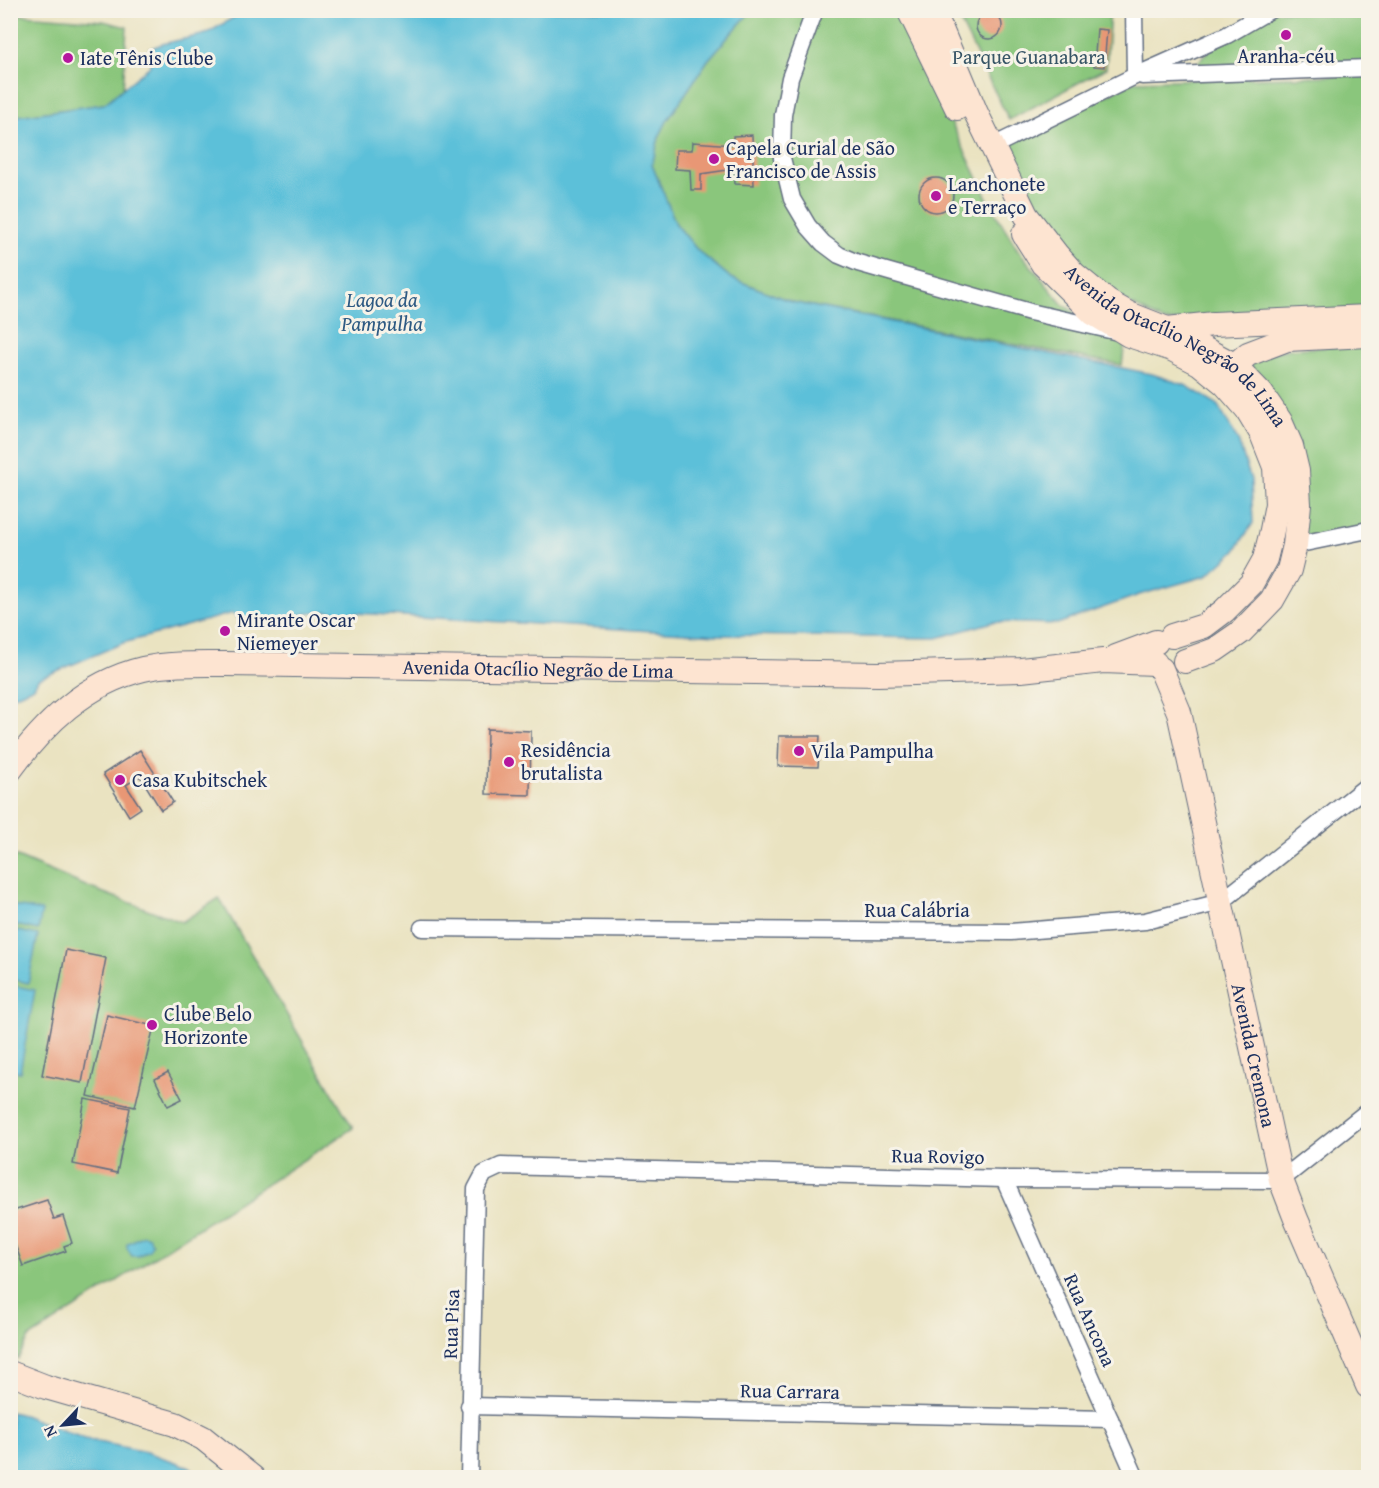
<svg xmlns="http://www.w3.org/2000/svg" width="1379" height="1488" font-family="'Gentium Book Plus',serif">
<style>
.green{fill:#8ac67c;stroke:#527a6d;stroke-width:1.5}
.water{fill:#5bc0d9;stroke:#3b789c;stroke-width:1.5}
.building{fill:#e89774}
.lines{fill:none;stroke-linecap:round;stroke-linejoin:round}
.street-casing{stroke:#636e81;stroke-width:19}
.secondary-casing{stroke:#636e81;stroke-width:26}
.street{stroke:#fff;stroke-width:16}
.secondary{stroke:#fde4d1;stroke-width:24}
.poi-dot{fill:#b5179e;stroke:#f7f3e8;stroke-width:2}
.labels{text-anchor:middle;stroke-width:6;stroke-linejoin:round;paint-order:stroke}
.poi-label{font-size:20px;fill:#1b2f5e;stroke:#f7f3e8;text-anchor:start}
.park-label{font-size:20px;fill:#375566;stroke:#f7f3e8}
.street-label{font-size:20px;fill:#1b2f5e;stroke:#f7f3e8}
.water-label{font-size:21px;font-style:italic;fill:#2e5a83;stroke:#f7f3e8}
</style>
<rect width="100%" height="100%" fill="#f7f3e8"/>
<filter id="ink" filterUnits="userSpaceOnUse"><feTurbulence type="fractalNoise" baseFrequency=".0167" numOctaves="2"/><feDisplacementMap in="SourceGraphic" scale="12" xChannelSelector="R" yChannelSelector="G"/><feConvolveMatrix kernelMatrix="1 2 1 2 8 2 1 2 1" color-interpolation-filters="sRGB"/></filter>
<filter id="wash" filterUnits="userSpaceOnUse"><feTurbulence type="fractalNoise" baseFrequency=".008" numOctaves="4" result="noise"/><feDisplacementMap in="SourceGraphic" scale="24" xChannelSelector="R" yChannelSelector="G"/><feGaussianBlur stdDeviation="1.35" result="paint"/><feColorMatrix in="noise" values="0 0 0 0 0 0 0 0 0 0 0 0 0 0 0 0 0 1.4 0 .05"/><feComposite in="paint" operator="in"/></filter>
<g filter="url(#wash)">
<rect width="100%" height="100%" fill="#eae3c1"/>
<g class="green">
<polygon points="751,11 813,11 781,115 791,199 824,242 794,199 784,115 815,11 898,11 990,204 1018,250 1063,305 1125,342 1122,365 792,302 731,278 698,251 676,224 652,165 659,137 667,121 708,60"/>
<polygon points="955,11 1110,11 1106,68 1009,120"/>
<polygon points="1272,11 1368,11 1368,62 1193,68 1211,48"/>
<polygon points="10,14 103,21 127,27 123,90 104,104 11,117"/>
<polygon points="1368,75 1368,308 1165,322 1082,279 992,151 1135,81"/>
<polygon points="1368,345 1368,531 1293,550 1249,356 1291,349"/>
<polygon points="10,854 93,889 182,922 219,898 353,1128 29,1338 18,1359 10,1353"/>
</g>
<g class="water">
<polygon points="246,10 751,11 708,60 667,121 659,137 652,165 676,224 698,251 731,278 792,302 1152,374 1185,385 1217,404 1238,440 1251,480 1253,523 1235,551 1206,576 1139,595 1057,624 993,622 937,638 718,635 322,611 245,625 233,613 123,643 38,679 34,687 11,697 11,117 104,104 150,66 149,49 162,44 206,34"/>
<polygon points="10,905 42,911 38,930 11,924"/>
<polygon points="14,930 38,935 28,983 11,979 11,944"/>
<polygon points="11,985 35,990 20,1072 11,1070"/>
<polygon points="143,1235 149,1237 152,1244 149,1250 138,1256 132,1256 127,1248 127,1244"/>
<polygon points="11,1412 23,1415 85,1439 146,1452 190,1467 200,1477 11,1477"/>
</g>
<g id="blocks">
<g class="building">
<circle cx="989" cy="26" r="13"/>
<polygon points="1097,29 1107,30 1104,67 1094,66"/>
<polygon points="752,135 754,185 735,184 734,169 701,174 701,190 691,190 690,170 675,169 676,150 692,150 693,142 733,145 733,136"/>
<circle cx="936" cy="195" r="17"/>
<polygon points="487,729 531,731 530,795 486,794"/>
<polygon points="779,736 820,736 818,767 778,766"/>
<polygon points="140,750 173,802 161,810 140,776 126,785 141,808 129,816 103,774"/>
<polygon points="66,950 106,958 82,1083 42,1075"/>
<polygon points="107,1015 154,1026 135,1107 88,1096"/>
<polygon points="168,1072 182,1099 168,1106 155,1079"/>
<polygon points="85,1099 130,1108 117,1173 73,1164"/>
<polygon points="47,1200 54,1219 63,1216 72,1243 64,1246 66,1251 23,1266 10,1231 10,1212"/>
</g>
</g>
</g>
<g filter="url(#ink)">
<use href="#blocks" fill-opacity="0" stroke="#636e81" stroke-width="1.5"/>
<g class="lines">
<g class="street-casing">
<g id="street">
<polyline points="815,10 790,78 783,115 782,158 792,199 808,226 823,243 839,255 858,263 1030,312 1114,331"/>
<polyline points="1134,10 1135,76"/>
<polyline points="1142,76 1368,68"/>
<polyline points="993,146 1135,76 1227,35 1270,10"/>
<polyline points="1295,545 1368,530"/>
<polyline points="422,928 1011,932 1145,921 1221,902 1368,785"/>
<polyline points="1004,1179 1136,1478"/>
<polyline points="469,1406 1110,1419"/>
<polyline points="469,1478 476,1189 484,1174 501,1166 1004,1179 1281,1180 1368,1111"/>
</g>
</g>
<g class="secondary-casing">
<g id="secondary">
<polyline points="909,10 957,108"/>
<path id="s1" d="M 933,10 L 976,113 L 1026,215 L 1057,255 L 1074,274 L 1108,302 L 1129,314 L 1167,329 L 1234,365 L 1261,393 L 1280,421 L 1291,446 L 1297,471 L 1299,504 L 1295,545 L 1289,570 L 1272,600 L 1241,632 L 1215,650 L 1185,661"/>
<polyline points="1024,234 1043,264 1093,313 1129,335 1172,349 1199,363 1225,384 1247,409 1262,434 1275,467 1277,504 1271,535 1265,559 1251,584 1224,611 1204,626 1172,636"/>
<polyline points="1167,329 1214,324 1368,317"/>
<polyline points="1224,374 1248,354 1287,339 1368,335"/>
<polyline points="1116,657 1156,642"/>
<path id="s2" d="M 1161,669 L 1179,712 L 1281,1180 L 1296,1219 L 1368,1386"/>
<path id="s3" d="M 10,770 C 44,724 85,683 143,669 C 168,663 199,664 225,664 L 878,674 L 1021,670 L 1103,661 L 1155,663"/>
<polyline points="10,1373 46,1387 175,1424 203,1438 253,1478"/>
</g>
</g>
<use href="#street" class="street"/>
<use href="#secondary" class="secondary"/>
</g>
</g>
<g class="poi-dot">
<circle cx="1286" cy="35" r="6"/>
<circle cx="68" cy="58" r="6"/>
<circle cx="714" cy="159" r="6"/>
<circle cx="936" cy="196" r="6"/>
<circle cx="225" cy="631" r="6"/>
<circle cx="799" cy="751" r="6"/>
<circle cx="509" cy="762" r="6"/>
<circle cx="120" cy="780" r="6"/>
<circle cx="152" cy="1025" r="6"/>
</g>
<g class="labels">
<g class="poi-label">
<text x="1286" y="63" text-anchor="middle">Aranha-céu</text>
<text x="80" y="65">Iate Tênis Clube</text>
<text x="726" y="155">Capela Curial de São<tspan x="726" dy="23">Francisco de Assis</tspan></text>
<text x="948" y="191">Lanchonete<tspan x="948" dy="23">e Terraço</tspan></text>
<text x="237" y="627">Mirante Oscar<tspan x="237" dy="23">Niemeyer</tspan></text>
<text x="521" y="757">Residência<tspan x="521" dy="23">brutalista</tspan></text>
<text x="811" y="758">Vila Pampulha</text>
<text x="132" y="787">Casa Kubitschek</text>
<text x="164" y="1021">Clube Belo<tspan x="164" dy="23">Horizonte</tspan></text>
</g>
<g class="park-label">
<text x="1029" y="64">Parque Guanabara</text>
</g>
<g class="street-label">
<text dy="7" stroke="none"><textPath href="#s1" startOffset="428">Avenida Otacílio Negrão de Lima</textPath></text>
<text dy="7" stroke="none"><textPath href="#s3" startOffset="566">Avenida Otacílio Negrão de Lima</textPath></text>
<text x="917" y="917">Rua Calábria</text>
<text dy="7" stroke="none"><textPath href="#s2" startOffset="398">Avenida Cremona</textPath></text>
<text transform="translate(938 1156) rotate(1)" y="7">Rua Rovigo</text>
<text transform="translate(1090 1320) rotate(66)" y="7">Rua Ancona</text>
<text transform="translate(451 1324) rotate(-88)" y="7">Rua Pisa</text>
<text transform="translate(790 1391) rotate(1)" y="7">Rua Carrara</text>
</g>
<g class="water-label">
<text x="382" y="307">Lagoa da<tspan x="382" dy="24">Pampulha</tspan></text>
</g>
</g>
<rect width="1379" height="1488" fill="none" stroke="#f7f3e8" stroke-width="36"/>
<g transform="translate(63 1425) rotate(244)" stroke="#f7f3e8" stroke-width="4.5" paint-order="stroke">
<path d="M0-4.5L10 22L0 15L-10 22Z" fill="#1b2f5e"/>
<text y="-9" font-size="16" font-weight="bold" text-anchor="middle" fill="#1b2f5e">N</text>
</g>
</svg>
